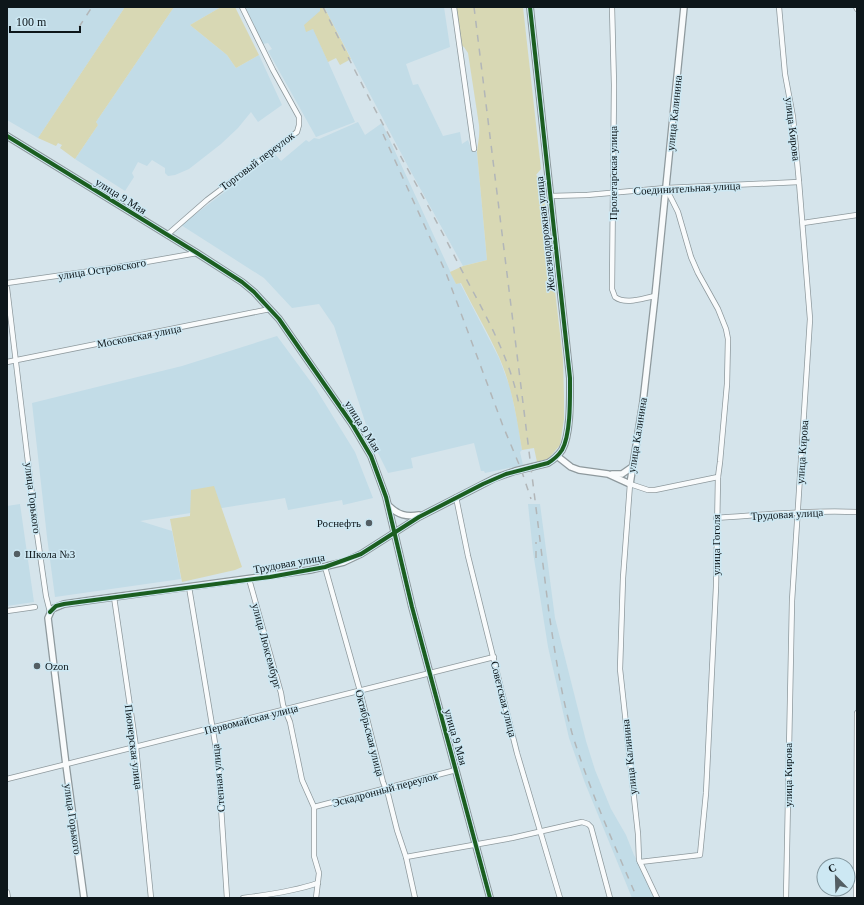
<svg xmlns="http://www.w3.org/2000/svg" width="864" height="905" font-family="Georgia,serif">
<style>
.built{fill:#c2dce7}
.green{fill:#d8d8b4}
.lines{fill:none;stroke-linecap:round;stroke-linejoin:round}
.minor-casing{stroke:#8e999d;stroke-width:6}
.tertiary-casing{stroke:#8e999d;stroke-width:8}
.minor{stroke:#f9fbfc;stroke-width:4.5}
.tertiary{stroke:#f9fbfc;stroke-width:5.5}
.rail{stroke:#b2b6b8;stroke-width:1.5;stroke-dasharray:7 7;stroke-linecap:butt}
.cycleway-casing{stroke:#cde8f3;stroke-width:6}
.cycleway{stroke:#1b5e20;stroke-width:4}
.poi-dot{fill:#535e63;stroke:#cde8f3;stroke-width:1.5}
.labels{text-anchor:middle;stroke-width:3;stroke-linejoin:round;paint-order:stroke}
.street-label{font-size:11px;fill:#0d161a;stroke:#cde8f3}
.poi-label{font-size:11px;fill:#0d161a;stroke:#cde8f3;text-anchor:start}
</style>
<rect width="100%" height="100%" fill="#d5e4eb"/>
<g class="built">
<polygon points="7,7 125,7 38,138 7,120"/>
<polygon points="174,7 221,7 190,25 227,55 236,68 259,55 282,105 258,122 251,112 238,128 221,144 189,169 175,175 168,176 165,173 165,168 152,160 147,166 138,162 132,173 134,177 125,191 75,159 98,125 96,122"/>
<polygon points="245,7 320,7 320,11 313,28 355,122 316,137 268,51 272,49 268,43 263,44"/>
<polygon points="324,7 444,7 450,47 406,64 413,85 418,84 443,136 460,132 462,144 468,140 472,151 477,152 487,260 463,266 410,170"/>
<polygon points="358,122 365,135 382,123 456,284 460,283 499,358 510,387 518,424 522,450 520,452 523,465 485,473 484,471 481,471 474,443 411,458 413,468 388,473 370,437 334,326 319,304 292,308 264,278 181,225 275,154 281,161 306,140 309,142 314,138 319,139"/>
<polygon points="277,336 316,389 355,452 373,498 343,505 342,500 288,510 285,498 140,521 172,531 181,579 55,597 47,537 32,403 182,366"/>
<polygon points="20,504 34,602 7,606 7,506"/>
<polygon points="528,504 540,504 555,618 586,741 595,770 611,809 626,835 634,855 657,898 632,898 585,783 569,738 548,647 533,552"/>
</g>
<g class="green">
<polygon points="125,7 174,7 96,122 98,125 75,159 60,148 62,145 58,143 56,146 38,138"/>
<polygon points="221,7 235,7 259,55 236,68 227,55 190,25"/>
<polygon points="320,7 324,7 351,59 340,65 336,58 328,62 313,29 306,32 304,25 320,11"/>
<path d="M 454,7 L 523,7 L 541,169 L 536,175 L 542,180 L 563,359 L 564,397 L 564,419 L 560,445 L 548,459 L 537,462 L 534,448 L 522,450 C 517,419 512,386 499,357 C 488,332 473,308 461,283 L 456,284 L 450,272 L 463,266 L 487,260 L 477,152 C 478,143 480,135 479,125 L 468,53 L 464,47 L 459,44 Z"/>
<polygon points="214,486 242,567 235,570 182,582 170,519 190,516 191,490"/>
</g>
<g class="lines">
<g class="minor-casing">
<g id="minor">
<polyline points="454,7 474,149"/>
<path d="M 612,7 L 614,85 L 612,289 L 615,297 C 626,305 643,298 655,296"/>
<polyline points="779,7 785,74 793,117 799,182 810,319 792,601 786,898"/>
<polyline points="856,7 857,9"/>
<polyline points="550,196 587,195 666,188 799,182"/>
<polyline points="803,223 857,215"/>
<polyline points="167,235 207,200 297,132 299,125 299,117 273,70 242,7"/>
<polyline points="7,283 112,268 197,253"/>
<polyline points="7,288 35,520 46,596 50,612"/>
<polyline points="7,362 270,309"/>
<polyline points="456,497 468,556 517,753 560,898"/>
<path d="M 716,518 C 763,515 810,510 857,512"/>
<polyline points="325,567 360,691 383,782 388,794 397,830 406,857 415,898"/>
<polyline points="249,579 281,693 283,705 290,722 302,780 314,807 314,856 319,873 316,898"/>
<polyline points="189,587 218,761 227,898"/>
<polyline points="114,597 136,747 151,898"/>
<polyline points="7,611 35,607"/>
<polyline points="7,779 494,657"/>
<polyline points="314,807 456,770"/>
<polyline points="406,857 512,838 582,822 588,824 591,827 610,898"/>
<polyline points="640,862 700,855 706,793 716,587 718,477 720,462 727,384 728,339 726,329 718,309 698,273 691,257 678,212 666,188"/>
<polyline points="7,892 8,898"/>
<path d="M 243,898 C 268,895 295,891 318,883"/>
<polyline points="657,898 639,860 638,834 620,669 623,578 630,484 648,490 655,490 718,477"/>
<polyline points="856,898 857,713"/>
</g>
</g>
<g class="tertiary-casing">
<g id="tertiary">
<polyline points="7,136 197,253 242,282 254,292 279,319 352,424 371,456 386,497 412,607 490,898"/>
<polyline points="557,456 571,467 579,470 608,474 630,484 643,402 655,296 684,7"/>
<polyline points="612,474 622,474 632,467"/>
<path d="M 389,506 C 398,515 406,517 419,515"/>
<path d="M 84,898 L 66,765 L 48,618 L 52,609 L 64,604 L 85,601 L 310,570 L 344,562 L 361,554 L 419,517 L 495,478 L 515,471 L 548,463 C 553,460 558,456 562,450 C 571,434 570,397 570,378 L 530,7"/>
</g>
</g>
<use href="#minor" class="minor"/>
<use href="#tertiary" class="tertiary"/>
<g class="rail">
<path d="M 323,7 C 341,43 359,79 378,115 C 405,165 434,215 460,267 C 483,311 510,356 519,405"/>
<path d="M 474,7 L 549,613 C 555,653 561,694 572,733 C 589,789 614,844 637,898"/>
<polyline points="79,27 92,7"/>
<polyline points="383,134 446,273 503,426 521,469 531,499"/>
<polyline points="536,558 536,542"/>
</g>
<g class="cycleway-casing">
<g id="cycleway">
<polyline points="7,136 197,253 242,282 254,292 279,319 352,424 371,456 386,497 412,607 490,898"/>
<path d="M 50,612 L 56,606 L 64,604 L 270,577 L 325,567 L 361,554 L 419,517 L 483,484 L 506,474 L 548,463 C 553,460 558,456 562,450 C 571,434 570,397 570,378 L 530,7"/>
</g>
</g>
<use href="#cycleway" class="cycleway"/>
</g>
<g class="poi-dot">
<circle cx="369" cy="523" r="4"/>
<circle cx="17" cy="554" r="4"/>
<circle cx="37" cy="666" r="4"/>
</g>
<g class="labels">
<g class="street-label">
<text transform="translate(674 113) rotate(-84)" y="4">улица Калинина</text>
<text transform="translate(793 129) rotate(83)" y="4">улица Кирова</text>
<text transform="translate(257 161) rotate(-37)" y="4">Торговый переулок</text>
<text transform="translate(613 173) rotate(-90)" y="4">Пролетарская улица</text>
<text transform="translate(687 188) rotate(-3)" y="4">Соединительная улица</text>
<text transform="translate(121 196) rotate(32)" y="4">улица 9 Мая</text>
<text transform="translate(545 234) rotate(-96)" y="4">Железнодорожная улица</text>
<text transform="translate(102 269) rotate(-9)" y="4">улица Островского</text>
<text transform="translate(139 336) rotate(-11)" y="4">Московская улица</text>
<text transform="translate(363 426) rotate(58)" y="4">улица 9 Мая</text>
<text transform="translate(637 435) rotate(-81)" y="4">улица Калинина</text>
<text transform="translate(802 452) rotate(-86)" y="4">улица Кирова</text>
<text transform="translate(33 498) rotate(83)" y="4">улица Горького</text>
<text transform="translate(787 514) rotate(-3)" y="4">Трудовая улица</text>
<text transform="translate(716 545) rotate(-90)" y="4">улица Гоголя</text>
<text transform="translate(289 563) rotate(-10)" y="4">Трудовая улица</text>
<text transform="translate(267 646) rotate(75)" y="4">улица Люксембург</text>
<text transform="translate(504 699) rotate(76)" y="4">Советская улица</text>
<text transform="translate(251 719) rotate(-14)" y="4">Первомайская улица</text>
<text transform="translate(370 733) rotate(76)" y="4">Октябрьская улица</text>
<text transform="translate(456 737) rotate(74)" y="4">улица 9 Мая</text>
<text transform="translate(134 747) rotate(83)" y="4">Пионерская улица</text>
<text transform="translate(629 757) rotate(-96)" y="4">улица Калинина</text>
<text transform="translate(788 775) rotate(-90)" y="4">улица Кирова</text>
<text transform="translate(218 778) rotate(-95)" y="4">Степная улица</text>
<text transform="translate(385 789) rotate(-15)" y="4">Эскадронный переулок</text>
<text transform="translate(73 819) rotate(82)" y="4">улица Горького</text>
</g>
<g class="poi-label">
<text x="361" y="527" text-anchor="end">Роснефть</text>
<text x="25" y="558">Школа №3</text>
<text x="45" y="670">Ozon</text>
</g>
</g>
<rect width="864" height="905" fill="none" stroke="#0d161a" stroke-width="16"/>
<g transform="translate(836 877) rotate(337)"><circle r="19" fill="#cde8f3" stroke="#80949c"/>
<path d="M0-3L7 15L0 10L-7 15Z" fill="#535e63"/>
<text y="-6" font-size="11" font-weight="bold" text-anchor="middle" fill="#0d161a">С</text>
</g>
<path d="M10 26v6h70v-6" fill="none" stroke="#0d161a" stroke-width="2"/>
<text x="16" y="26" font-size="12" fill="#0d161a" stroke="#cde8f3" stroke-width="3" paint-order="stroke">100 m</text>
</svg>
